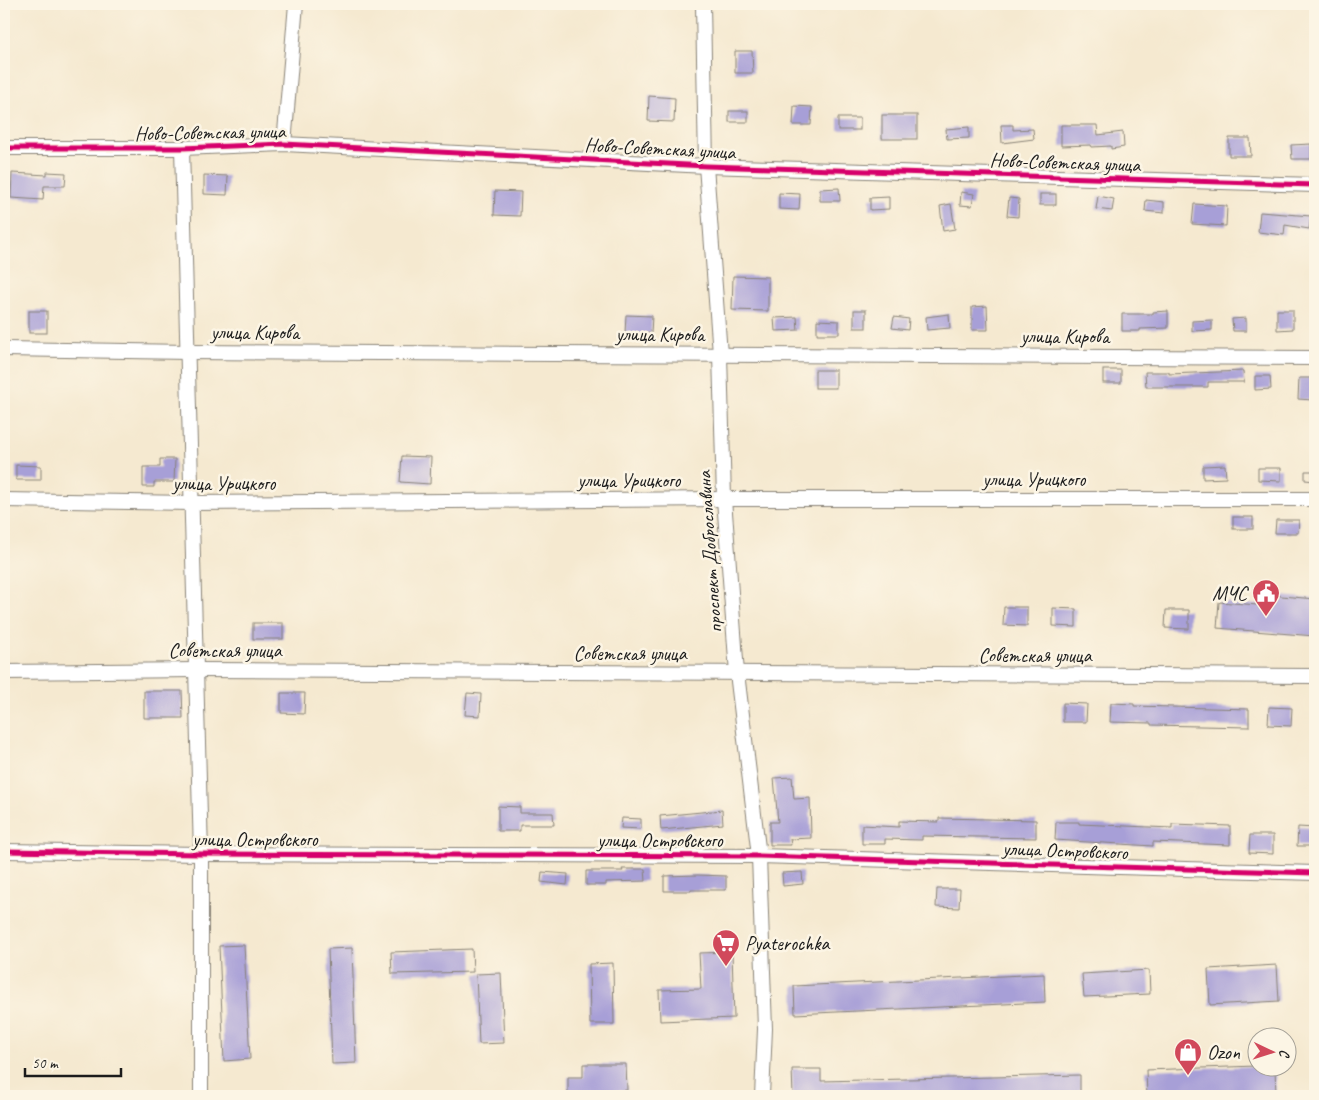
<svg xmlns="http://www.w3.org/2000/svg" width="1319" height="1100" font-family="Caveat,sans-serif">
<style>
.building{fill:#a79fd7}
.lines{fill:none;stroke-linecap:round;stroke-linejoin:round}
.minor-casing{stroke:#888276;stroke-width:16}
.minor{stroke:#fff;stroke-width:14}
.cycleway-casing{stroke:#fcf5e5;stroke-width:8}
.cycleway{stroke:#d6006c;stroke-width:5}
.labels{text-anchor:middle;stroke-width:5;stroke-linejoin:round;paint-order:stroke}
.street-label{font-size:20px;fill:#1c1c1c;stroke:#fcf5e5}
.poi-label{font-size:20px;fill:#1c1c1c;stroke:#fcf5e5;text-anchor:start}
</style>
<rect width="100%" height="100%" fill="#fcf5e5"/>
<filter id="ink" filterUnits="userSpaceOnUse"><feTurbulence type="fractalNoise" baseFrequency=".02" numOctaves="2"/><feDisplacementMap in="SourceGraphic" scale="10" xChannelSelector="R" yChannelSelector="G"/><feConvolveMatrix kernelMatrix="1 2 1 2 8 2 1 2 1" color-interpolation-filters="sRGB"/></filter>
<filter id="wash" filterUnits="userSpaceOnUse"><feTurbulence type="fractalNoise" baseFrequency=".0096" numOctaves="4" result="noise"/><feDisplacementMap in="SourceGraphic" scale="20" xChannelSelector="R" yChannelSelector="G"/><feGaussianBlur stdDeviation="1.12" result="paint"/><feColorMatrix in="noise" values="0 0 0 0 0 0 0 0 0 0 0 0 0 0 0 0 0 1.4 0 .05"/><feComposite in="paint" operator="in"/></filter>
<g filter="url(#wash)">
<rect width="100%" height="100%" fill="#f5e9d0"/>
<g id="blocks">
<g class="building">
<polygon points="735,51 752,51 753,73 735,73"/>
<polygon points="649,96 675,98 674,122 648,121"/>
<polygon points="794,106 812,107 811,125 793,125"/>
<rect x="729" y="111" width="19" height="11"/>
<rect x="882" y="115" width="35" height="24"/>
<rect x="838" y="118" width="22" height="12"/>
<polygon points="1001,125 1013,125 1013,130 1033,129 1034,139 1002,143"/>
<polygon points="1061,125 1097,125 1098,135 1123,132 1124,147 1111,149 1111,146 1092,147 1091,145 1061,146"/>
<polygon points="969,127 969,138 947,139 946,129"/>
<polygon points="1229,138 1250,138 1251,156 1229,156"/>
<polygon points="1311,144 1311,159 1292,159 1291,145"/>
<polygon points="47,172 66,173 65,186 44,186 43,200 11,198 12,173 47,175"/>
<polygon points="204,175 228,176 227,195 204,194"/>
<polygon points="839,188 840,201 820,201 820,189"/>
<polygon points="495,191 521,192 520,216 494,215"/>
<polygon points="961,192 974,194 972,206 960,205"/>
<polygon points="779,193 800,194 799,210 779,209"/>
<rect x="1040" y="194" width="16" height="11"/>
<polygon points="1098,196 1114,199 1112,211 1096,209"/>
<polygon points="889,197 889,209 870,210 870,198"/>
<polygon points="1009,198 1019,199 1018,217 1007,216"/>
<polygon points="1146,200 1164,202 1164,213 1145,211"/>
<polygon points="951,204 955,229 943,231 940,206"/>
<polygon points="1194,204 1227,206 1226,226 1192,224"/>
<polygon points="1260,212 1311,216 1309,229 1285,225 1284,235 1258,232"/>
<polygon points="733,276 768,277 768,311 732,310"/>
<polygon points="987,306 988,330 972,330 972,307"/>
<rect x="854" y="310" width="12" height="18"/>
<polygon points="1277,310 1293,310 1293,329 1277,330"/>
<rect x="29" y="311" width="18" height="22"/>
<polygon points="1168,311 1168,328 1140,329 1140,331 1122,331 1122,314 1153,314 1153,312"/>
<polygon points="949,314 950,328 927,330 926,317"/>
<polygon points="626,315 652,316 651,333 625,333"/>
<polygon points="797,317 798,330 775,331 774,318"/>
<polygon points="894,317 909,319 908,330 892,328"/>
<polygon points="1246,318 1246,331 1233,331 1232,319"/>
<polygon points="817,320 839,321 839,334 817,334"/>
<polygon points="1212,320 1212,330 1192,331 1192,321"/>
<rect x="815" y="370" width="21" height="18"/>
<rect x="1103" y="370" width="18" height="13"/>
<polygon points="1243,371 1244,382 1208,382 1208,387 1146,387 1145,372 1169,372 1169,374"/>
<polygon points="1255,376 1270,376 1271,389 1255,390"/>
<polygon points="1299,378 1314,378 1313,400 1298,399"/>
<polygon points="402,456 431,457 430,484 400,482"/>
<polygon points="160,459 175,459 174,482 154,482 154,487 143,487 143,467 160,467"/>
<polygon points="16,465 41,466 41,480 16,480"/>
<polygon points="1225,465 1226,478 1203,479 1203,466"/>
<polygon points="1258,468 1281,468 1281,481 1258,480"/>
<polygon points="1305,471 1315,471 1315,481 1305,480"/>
<rect x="1233" y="517" width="20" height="12"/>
<polygon points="1276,520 1299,520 1298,533 1275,533"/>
<polygon points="1259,594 1315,599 1315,636 1217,628 1219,602 1258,605"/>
<polygon points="1004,607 1027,607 1027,626 1003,625"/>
<polygon points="1053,608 1076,609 1076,627 1053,626"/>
<polygon points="1166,610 1189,610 1189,629 1165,628"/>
<rect x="253" y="623" width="30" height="16"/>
<polygon points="144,691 182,691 183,718 144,718"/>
<polygon points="281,693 305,693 304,714 281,713"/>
<polygon points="467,693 481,694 480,716 465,715"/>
<polygon points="1063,703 1087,704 1086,722 1063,722"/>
<polygon points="1111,703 1134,704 1134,706 1249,709 1249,727 1151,725 1151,723 1110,722"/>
<polygon points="1269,707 1292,708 1291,726 1268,725"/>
<polygon points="792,777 794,799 810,798 811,838 790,839 791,845 770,845 770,822 778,822 774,778"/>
<polygon points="498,806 520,807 520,813 553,813 554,825 520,825 520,831 498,831"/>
<polygon points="722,810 723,824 661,830 660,816"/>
<polygon points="622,818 641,819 641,829 621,828"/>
<polygon points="939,818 1036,820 1036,838 922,836 922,840 885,839 885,844 862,844 862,825 899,827 899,821 939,822"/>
<polygon points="1056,822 1079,822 1079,824 1172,828 1172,824 1230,826 1230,845 1153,842 1153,846 1055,840"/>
<polygon points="1298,827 1315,828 1315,846 1297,846"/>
<polygon points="1250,835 1273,835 1273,854 1249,853"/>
<polygon points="622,869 645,869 646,881 606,882 606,885 586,885 586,871 623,871"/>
<polygon points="542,872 568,874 567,885 541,882"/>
<polygon points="802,872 803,884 783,886 782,873"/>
<polygon points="698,875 726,876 726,890 691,890 691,891 664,891 664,876"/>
<polygon points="937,889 960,889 959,908 936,907"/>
<polygon points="244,945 250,1059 224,1061 219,946"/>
<polygon points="352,948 356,1063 332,1064 328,949"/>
<polygon points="472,949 473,972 392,974 391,952"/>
<polygon points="732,952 734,1018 660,1021 659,990 701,989 699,953"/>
<polygon points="613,963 614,1024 590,1024 589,964"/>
<polygon points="1277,965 1279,1001 1210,1005 1208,969"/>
<polygon points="1149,970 1150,994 1084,997 1082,974"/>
<polygon points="501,973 504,1043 479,1044 476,974"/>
<polygon points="1044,974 1045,1002 795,1014 794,986"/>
<polygon points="583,1064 626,1064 627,1090 614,1091 614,1096 568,1096 568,1077 583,1077"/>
<polygon points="1256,1066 1275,1068 1276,1095 1147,1096 1146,1070"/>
<polygon points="792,1069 821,1069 821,1081 1080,1075 1080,1096 793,1096"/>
</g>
</g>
</g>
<g filter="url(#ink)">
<use href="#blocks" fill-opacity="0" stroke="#888276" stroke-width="1"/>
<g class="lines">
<g class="minor-casing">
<g id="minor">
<polyline points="703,4 706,166 720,354 724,499 737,673 759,856 765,1029 762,1096"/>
<polyline points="284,144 296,4"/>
<polyline points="4,148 182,148 284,144 706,166 1315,185"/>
<polyline points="182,148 201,854 201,1096"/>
<polyline points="4,349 188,352 1315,358"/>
<polyline points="4,500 192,503 724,499 1315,499"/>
<polyline points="4,672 196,670 1315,676"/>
<polyline points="4,851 201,854 759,856 1315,873"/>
</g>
</g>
<use href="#minor" class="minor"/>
<g class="cycleway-casing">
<g id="cycleway">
<polyline points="4,148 182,148 284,144 706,166 1315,185"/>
<polyline points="4,851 201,854 759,856 1315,873"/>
</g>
</g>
<use href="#cycleway" class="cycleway"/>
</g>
</g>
<defs>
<g id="civic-pin" transform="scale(1.4375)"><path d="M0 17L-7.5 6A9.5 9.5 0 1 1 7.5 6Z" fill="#d1495b" stroke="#fcf5e5"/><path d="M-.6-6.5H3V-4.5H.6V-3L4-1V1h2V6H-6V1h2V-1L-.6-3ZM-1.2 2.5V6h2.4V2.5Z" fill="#fff"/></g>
<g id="supermarket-pin" transform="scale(1.4375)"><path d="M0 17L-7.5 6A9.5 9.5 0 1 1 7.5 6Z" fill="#d1495b" stroke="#fcf5e5"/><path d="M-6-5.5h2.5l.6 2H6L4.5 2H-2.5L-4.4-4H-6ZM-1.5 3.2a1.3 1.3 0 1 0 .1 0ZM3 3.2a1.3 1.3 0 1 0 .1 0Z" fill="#fff"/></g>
<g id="shop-pin" transform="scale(1.4375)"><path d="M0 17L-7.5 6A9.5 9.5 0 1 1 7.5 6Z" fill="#d1495b" stroke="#fcf5e5"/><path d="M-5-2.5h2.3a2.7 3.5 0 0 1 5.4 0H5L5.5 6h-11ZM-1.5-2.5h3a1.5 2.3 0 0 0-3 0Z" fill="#fff"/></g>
</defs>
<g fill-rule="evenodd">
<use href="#civic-pin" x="1266" y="593"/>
<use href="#supermarket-pin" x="726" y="943"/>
<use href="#shop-pin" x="1188" y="1052"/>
</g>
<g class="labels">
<g class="street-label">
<text transform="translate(210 132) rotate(-1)" y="7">Ново-Советская улица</text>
<text transform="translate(660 148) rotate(3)" y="7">Ново-Советская улица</text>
<text transform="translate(1065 162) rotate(2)" y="7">Ново-Советская улица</text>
<text x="255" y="339">улица Кирова</text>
<text x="660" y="341">улица Кирова</text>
<text x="1065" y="343">улица Кирова</text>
<text x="1034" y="486">улица Урицкого</text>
<text x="629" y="487">улица Урицкого</text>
<text x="224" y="490">улица Урицкого</text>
<text transform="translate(709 552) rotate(-94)" y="7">проспект Доброславина</text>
<text x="225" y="657">Советская улица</text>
<text x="630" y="660">Советская улица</text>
<text x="1035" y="662">Советская улица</text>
<text x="255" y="846">улица Островского</text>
<text x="660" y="847">улица Островского</text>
<text transform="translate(1065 850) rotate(2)" y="7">улица Островского</text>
</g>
<g class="poi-label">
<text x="1247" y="600" text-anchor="end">МЧС</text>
<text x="745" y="950">Pyaterochka</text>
<text x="1207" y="1059">Ozon</text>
</g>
</g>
<rect width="1319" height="1100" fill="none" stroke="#fcf5e5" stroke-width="20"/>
<g transform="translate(1272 1052) rotate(94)"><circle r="24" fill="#fcf5e5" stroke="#a29e95"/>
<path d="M0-4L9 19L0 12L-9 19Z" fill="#d1495b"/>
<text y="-8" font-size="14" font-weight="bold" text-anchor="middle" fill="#1c1c1c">С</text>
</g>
<path d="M25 1068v8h96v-8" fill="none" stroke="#1c1c1c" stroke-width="2.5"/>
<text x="32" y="1068" font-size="15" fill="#1c1c1c" stroke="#fcf5e5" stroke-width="4" paint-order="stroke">50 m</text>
</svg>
